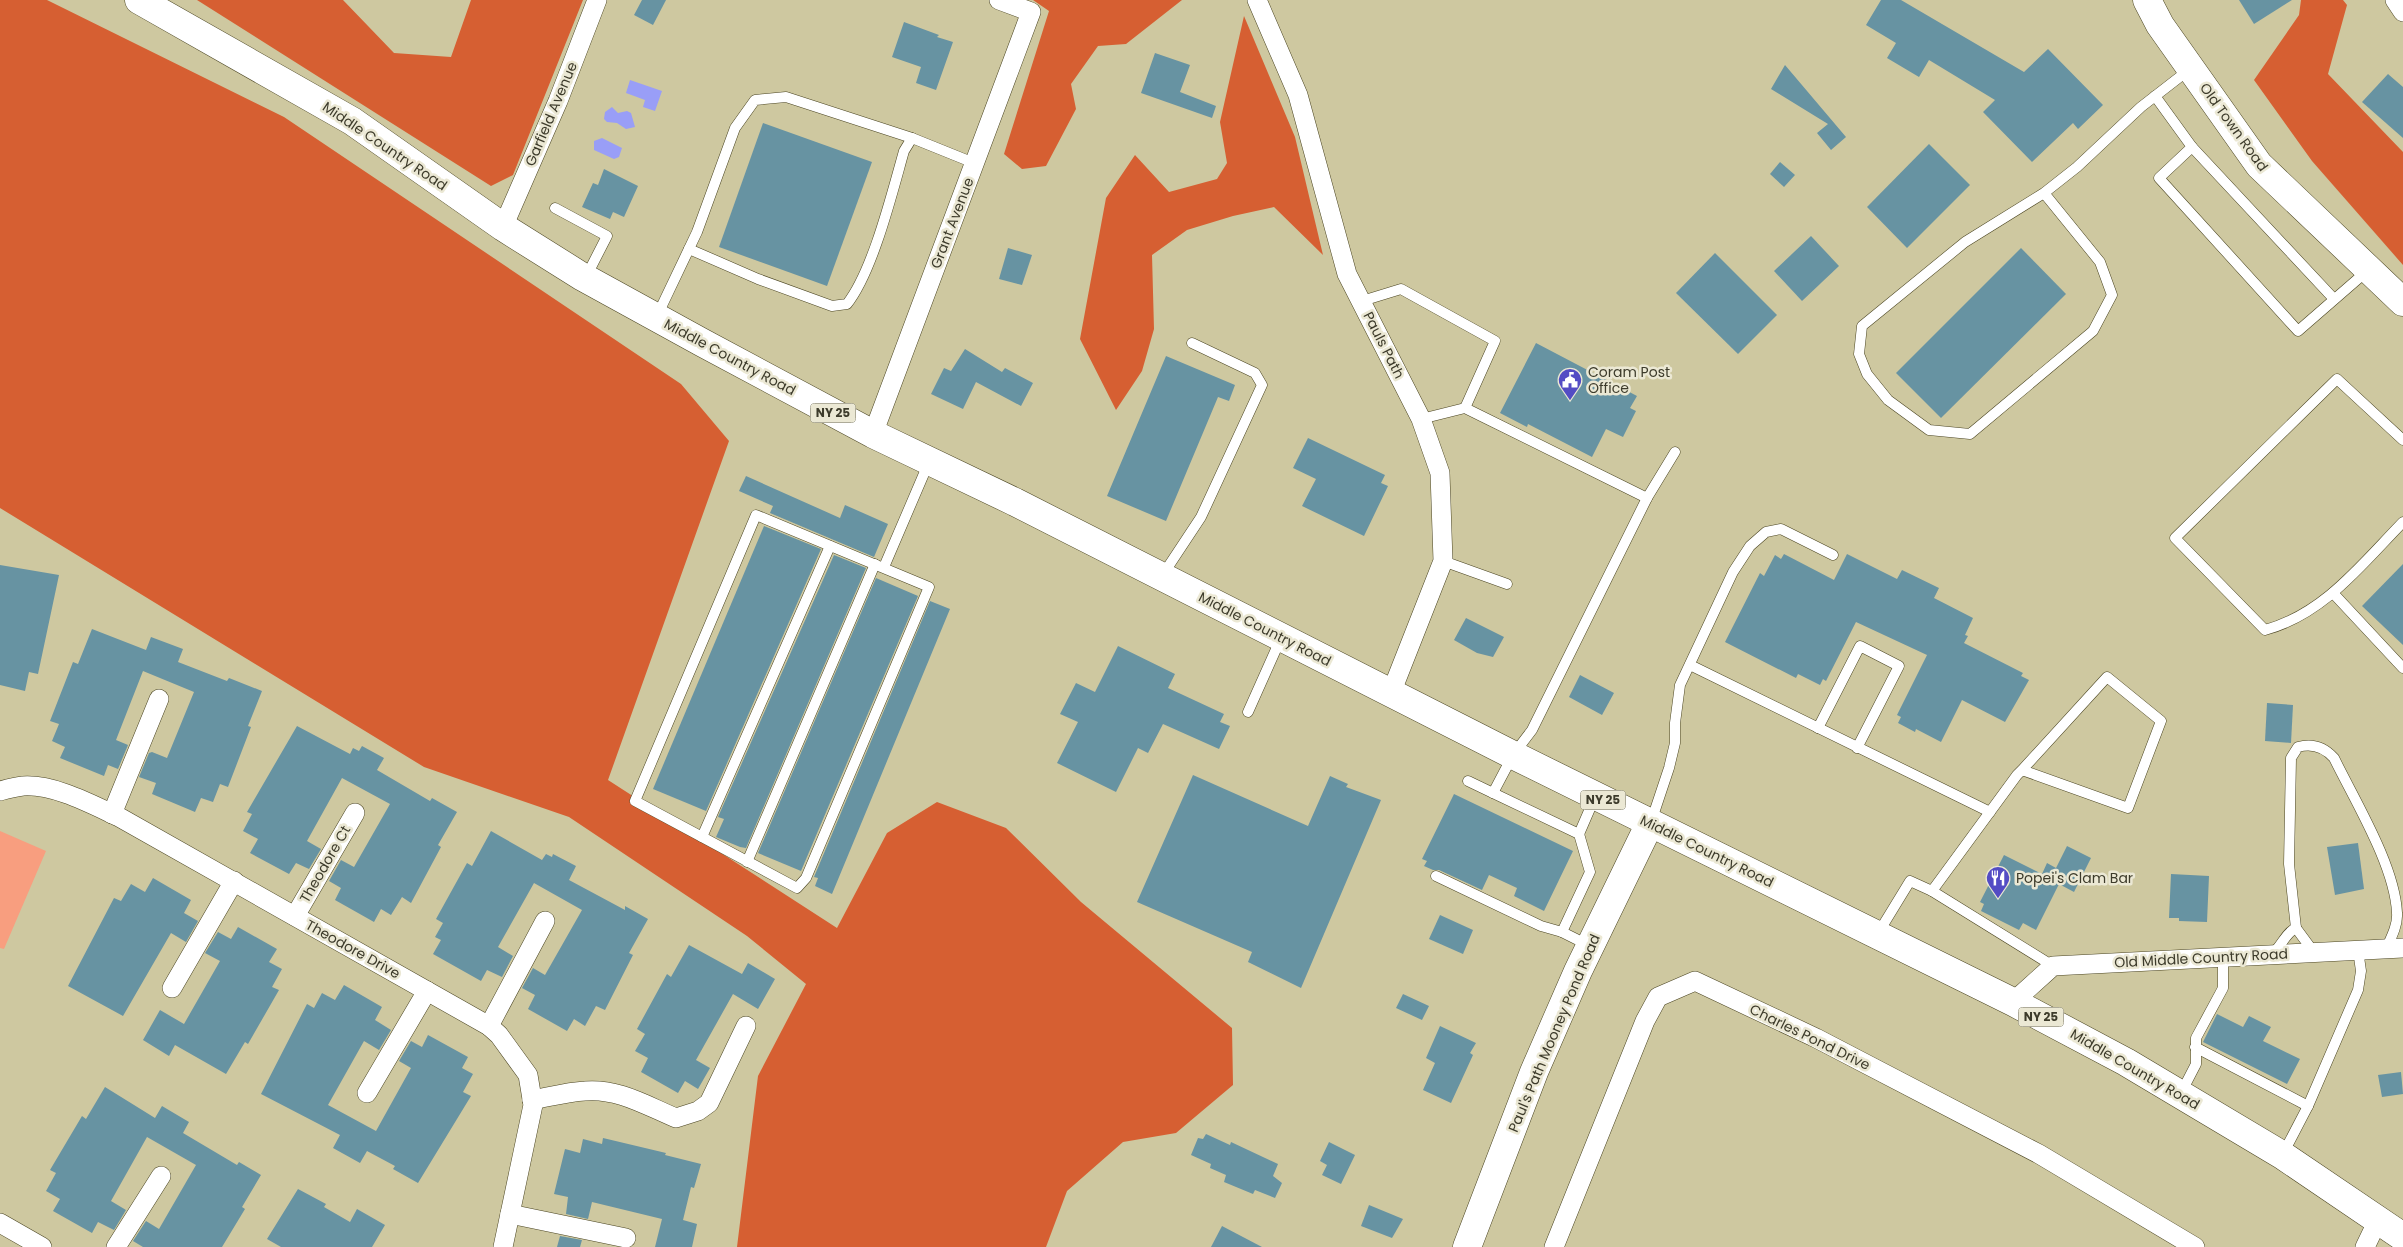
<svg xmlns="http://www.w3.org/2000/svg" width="2403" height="1247" font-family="Poppins,sans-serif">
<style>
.green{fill:#f89e7f}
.forest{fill:#d65f32}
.water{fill:#999ef7}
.building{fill:#6793a2}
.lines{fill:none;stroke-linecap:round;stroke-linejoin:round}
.lane-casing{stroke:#4b4522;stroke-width:11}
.street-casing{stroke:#4b4522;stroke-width:20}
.secondary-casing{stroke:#4b4522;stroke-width:29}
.primary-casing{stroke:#4b4522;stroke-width:29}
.lane{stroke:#fff;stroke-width:10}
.street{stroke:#fff;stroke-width:19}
.secondary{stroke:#fff;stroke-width:28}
.primary{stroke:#fff;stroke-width:28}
.labels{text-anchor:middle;stroke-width:5;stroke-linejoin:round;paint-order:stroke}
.shield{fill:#ebe8d4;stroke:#716f5e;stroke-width:1}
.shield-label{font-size:12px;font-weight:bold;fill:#3d3b2b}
.street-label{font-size:14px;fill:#3d3b2b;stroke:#ebe8d4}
.poi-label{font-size:14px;fill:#3d3b2b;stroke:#ebe8d4;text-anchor:start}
</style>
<rect width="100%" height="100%" fill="#cec8a0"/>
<polygon class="green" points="0,831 46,851 4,949 0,948"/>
<g class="forest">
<polygon points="0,0 47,0 284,117 681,384 729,441 608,780 837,928 887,833 937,802 1006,828 1081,902 1232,1028 1233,1085 1176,1133 1123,1142 1067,1191 1046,1247 737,1247 758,1076 806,984 747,936 569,817 424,767 0,508"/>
<polygon points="197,0 343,0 394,53 451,57 471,0 583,0 513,175 491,186"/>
<polygon points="1033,0 1182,0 1126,44 1098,46 1071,84 1076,109 1046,166 1022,169 1004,154 1049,11"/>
<polygon points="2301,0 2343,0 2347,5 2328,74 2403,152 2403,265 2312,161 2254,80 2299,15"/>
<polygon points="1244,16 1295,137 1323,255 1274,207 1233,216 1187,230 1152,255 1154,329 1142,371 1116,410 1080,339 1106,198 1135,155 1169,192 1217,179 1227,163 1220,122"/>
</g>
<g class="water">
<polygon points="630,80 662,91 655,111 643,107 645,100 626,93"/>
<polygon points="612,107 618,113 627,111 631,113 635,127 626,129 617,123 607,122 604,119 605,112"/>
<polygon points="602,138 622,148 619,157 614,159 594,150 594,141"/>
</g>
<g class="building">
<polygon points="642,0 666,0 653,25 634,15"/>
<polygon points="1881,0 1901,0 2024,72 2048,49 2103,105 2078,129 2073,123 2032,162 1983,112 1995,100 1929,60 1919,77 1887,58 1896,43 1866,25"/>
<polygon points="2239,0 2292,0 2254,24"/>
<polygon points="904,22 939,35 937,37 953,42 936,90 916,83 921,67 892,57"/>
<polygon points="1155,53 1190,65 1180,92 1216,106 1212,118 1141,93"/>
<polygon points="1785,65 1846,137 1831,150 1817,133 1828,124 1771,89"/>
<polygon points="2388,74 2403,87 2403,138 2362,102"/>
<polygon points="763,123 872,162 827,286 719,247"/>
<polygon points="1929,144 1970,185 1907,248 1867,207"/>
<polygon points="1780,162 1795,175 1784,187 1770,174"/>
<polygon points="604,169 638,186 624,217 613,212 610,219 582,207 593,183 598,185"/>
<polygon points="1811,236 1839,266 1802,301 1774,271"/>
<polygon points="1008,248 1032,255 1022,285 999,279"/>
<polygon points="2021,248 2066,294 1941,418 1896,373"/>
<polygon points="1715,253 1777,315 1738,354 1676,293"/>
<polygon points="1536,343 1637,396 1630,408 1636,411 1623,437 1606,429 1592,457 1528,424 1527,427 1500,413"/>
<polygon points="965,349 1002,372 1005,368 1033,383 1021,406 976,382 963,409 931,394 944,368 951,371"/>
<polygon points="1166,356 1235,385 1229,401 1218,397 1166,521 1107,496"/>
<polygon points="1308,438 1385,475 1381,483 1388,486 1364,536 1302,506 1316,479 1293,468"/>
<polygon points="746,476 840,518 845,505 888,524 874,557 770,513 773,506 739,491"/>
<polygon points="764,526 821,549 706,811 653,789"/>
<polygon points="1784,554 1834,580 1847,554 1897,579 1902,570 1939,588 1934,598 1973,618 1965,635 1968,636 1964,643 2023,673 2021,676 2029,680 2005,722 1962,700 1941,742 1916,729 1915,732 1898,723 1901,717 1897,715 1927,655 1856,622 1826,681 1823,679 1820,685 1798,674 1796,678 1725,642 1760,573 1764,576 1775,555 1781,559"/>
<polygon points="834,555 866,568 746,848 740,847 716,837 724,819 718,817"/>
<polygon points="2403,564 2403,645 2362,606"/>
<polygon points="0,565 59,575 38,674 29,672 25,691 0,685"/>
<polygon points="876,578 918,596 801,871 758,853"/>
<polygon points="930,601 950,609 832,894 815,886 818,878 814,877"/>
<polygon points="1466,618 1504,637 1493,657 1477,653 1454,640"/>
<polygon points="92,629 146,650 151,637 183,649 178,662 227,681 229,678 262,691 248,726 251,727 228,787 220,784 213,802 201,798 195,812 152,794 156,783 139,777 149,753 152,752 167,758 194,692 143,671 116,740 128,745 118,769 108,765 104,776 60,758 65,747 52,741 59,724 50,721 73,662 78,664"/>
<polygon points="1118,646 1175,674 1168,688 1224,714 1220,722 1230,726 1219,749 1163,724 1148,753 1138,748 1116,792 1057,763 1078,722 1060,714 1076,683 1095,692"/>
<polygon points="1580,675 1614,693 1602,715 1569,697"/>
<polygon points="2267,703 2293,705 2291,743 2265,741"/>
<polygon points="297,726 350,754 353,748 359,751 362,746 384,758 377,770 430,801 432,798 457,812 438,845 441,847 411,903 402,897 391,915 381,909 374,922 335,900 341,888 329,881 341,860 354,867 390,804 342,778 307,841 321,849 309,869 296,863 289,874 250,853 258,839 243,831 252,814 247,812"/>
<polygon points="1193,775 1308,826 1330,776 1348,784 1346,787 1381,800 1301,988 1248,962 1252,952 1137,902"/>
<polygon points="1454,794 1573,851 1544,911 1514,896 1517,888 1489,875 1482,890 1439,870 1433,870 1424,866 1427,861 1422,859"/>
<polygon points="491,831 542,860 546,854 552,857 553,854 576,866 569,880 625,910 625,906 648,919 629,953 633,955 605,1010 596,1006 585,1026 574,1019 567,1031 528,1009 535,995 522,988 533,968 545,975 582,910 534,883 498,947 513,956 502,977 487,970 481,981 433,954 441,940 435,937 443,923 436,919 467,863 472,866"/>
<polygon points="2358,843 2364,889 2335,895 2327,847"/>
<polygon points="2067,846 2091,858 2074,892 2059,884 2036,930 2023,923 2019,930 1981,911 1984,904 1980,902 2004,855 2042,874 2047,863 2056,868"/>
<polygon points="2171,874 2209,876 2207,922 2179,921 2179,918 2169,918"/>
<polygon points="153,878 191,900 184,913 198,921 186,942 171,933 123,1016 68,986 114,898 121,901 131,884 145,892"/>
<polygon points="1440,915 1473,930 1463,954 1429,939"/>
<polygon points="238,927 277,949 269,962 282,969 272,987 279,990 248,1044 245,1042 226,1074 175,1045 169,1056 143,1040 160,1010 184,1024 220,961 205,953 218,932 231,939"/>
<polygon points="689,945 742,974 748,963 775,979 758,1009 733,994 696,1060 710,1068 698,1089 685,1081 678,1093 641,1072 648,1058 635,1051 645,1034 637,1029 667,974 671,977"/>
<polygon points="344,985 382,1007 375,1020 391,1030 379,1050 364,1041 328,1105 376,1131 411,1068 399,1061 411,1041 422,1047 428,1035 468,1057 462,1068 473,1074 463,1092 471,1096 418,1183 393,1169 395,1166 367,1151 360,1163 333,1148 340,1135 261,1094 307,1004 314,1008 322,993 335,1000"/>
<polygon points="1403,994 1429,1006 1422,1020 1396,1008"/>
<polygon points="2217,1014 2243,1027 2249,1016 2271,1027 2263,1041 2300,1059 2287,1084 2203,1042"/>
<polygon points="1440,1026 1476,1043 1470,1053 1473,1055 1451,1103 1423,1090 1435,1063 1426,1058"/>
<polygon points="2401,1072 2403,1094 2382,1097 2378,1075"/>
<polygon points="105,1087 155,1118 162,1106 189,1122 183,1133 237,1165 239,1162 261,1175 242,1207 245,1209 222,1247 143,1247 133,1241 146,1221 159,1229 196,1165 147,1137 111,1201 126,1210 114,1230 98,1222 92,1233 53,1211 60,1199 46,1191 56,1173 50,1170 82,1116 86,1119"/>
<polygon points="1206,1134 1230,1145 1231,1142 1278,1164 1273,1176 1282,1183 1275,1198 1255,1190 1253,1194 1224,1182 1226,1175 1210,1168 1211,1164 1191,1155 1198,1138 1203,1139"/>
<polygon points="603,1138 666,1153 665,1155 701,1164 694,1188 691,1187 683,1220 697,1224 692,1247 655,1247 662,1219 592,1202 588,1219 566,1214 568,1197 554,1194 565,1149 580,1153 583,1139 602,1144"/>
<polygon points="1329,1142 1355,1155 1341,1184 1322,1175 1327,1165 1320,1161"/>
<polygon points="298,1189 326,1204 324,1207 350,1222 357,1209 385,1225 372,1247 281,1247 267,1239"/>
<polygon points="1369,1205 1403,1219 1392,1238 1361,1226"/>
<polygon points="1222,1226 1262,1247 1211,1247"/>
<polygon points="560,1236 582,1240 580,1247 557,1247"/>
</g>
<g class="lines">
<g class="lane-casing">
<g id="lane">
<polyline points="2155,96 2192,147 2159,178 2298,331 2367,271"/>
<polyline points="2192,147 2334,299"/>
<polyline points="2044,193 2100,262 2112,295 2093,331 1970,434 1929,430 1888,400 1867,374 1859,354 1862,326 1965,242 2044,193 2077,167 2141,107 2190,69"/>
<polyline points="555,208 607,236 586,277"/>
<path d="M 689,249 L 758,279 L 832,306 L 847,304 C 873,271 892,193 904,151 L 912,138"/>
<polyline points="1362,301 1401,289 1495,341 1465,408"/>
<polyline points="657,316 697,232 735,128 755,100 786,97 912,138 974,163"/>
<polyline points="1421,419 1465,408 1647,498"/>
<path d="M 2403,440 L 2337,379 L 2175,538 L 2265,630 C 2324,614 2362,564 2403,522"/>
<polygon points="756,515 929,587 806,878 797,888 635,801"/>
<polyline points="1443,561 1507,584"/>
<polyline points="884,567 929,462"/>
<polyline points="1162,576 1201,517 1262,385 1255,373 1192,343"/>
<polyline points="2333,593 2403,668"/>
<polyline points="1690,665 1990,812"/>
<polyline points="1248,712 1281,638"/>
<polyline points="1818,728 1860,646 1899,666 1857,748"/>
<polyline points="1468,781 1493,793"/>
<polyline points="1651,822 1669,768 1675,743 1675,723 1680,685 1733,572 1750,546 1766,532 1781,529 1833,555"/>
<polyline points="1579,834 1595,797"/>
<polyline points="702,837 830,546"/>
<polyline points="747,862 875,564"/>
<polyline points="1436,876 1541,926 1562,932"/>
<polyline points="1932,891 2053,966"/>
<path d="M 2296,928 L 2289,864 L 2291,758 L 2298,747 C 2312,743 2324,747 2334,758 C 2355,801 2395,866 2397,913 C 2398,925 2391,938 2386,949"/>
<polyline points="1877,935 1910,881 1932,891 2017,775 2022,770 2107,677 2161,721 2128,808 2022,770"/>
<polyline points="1590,946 1562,932 1590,872 1579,834 1493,793 1513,755 1532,730 1647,498 1675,452"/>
<path d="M 2272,954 C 2282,946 2285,933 2296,928 L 2310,947 L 2317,951"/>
<polyline points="2195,1047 2308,1106 2283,1154"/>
<polyline points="2181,1093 2196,1064 2196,1038 2223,988 2223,957"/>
<polyline points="2308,1106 2358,990 2361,971 2358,950"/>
</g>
</g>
<g class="street-casing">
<g id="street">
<polyline points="1257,0 1298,95 1347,274 1421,419 1440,473 1443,561 1391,693"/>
<polyline points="2395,0 2403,12"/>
<polyline points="503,227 558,101 597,0"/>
<polyline points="873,434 1031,12 999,0"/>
<path d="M 0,791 C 7,789 15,787 23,786 C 54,784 91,804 119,817 L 489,1026 L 499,1035 L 528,1075 L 533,1105 L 503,1247"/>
<polyline points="112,814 159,699"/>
<polyline points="295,916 355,813"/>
<polyline points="172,988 234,881"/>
<polyline points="2013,1002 2053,966 2403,948"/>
<polyline points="489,1026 545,921"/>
<polyline points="367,1093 427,991"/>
<path d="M 532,1100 C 549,1097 567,1092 585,1091 C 618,1088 647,1106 676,1118 L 698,1111 L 709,1103 L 746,1026"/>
<polyline points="510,1214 626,1238"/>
<polyline points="0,1223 42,1247"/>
<polyline points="116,1247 161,1176"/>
<polyline points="1554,1247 1645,1021 1658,997 1695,981 1816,1038 2039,1154 2195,1247"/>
<polyline points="2365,1247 2378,1220"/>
</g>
</g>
<g class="secondary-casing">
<g id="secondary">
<polyline points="2147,0 2160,25 2259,165 2403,302"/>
<polyline points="1467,1247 1534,1072 1578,971 1650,823"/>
</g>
</g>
<g class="primary-casing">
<polyline id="primary" points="139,0 352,121 503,227 581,276 703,343 873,434 1015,502 1513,755 2013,1002 2126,1062 2282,1155 2403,1237"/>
</g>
<use href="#lane" class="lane"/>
<use href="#street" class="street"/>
<use href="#secondary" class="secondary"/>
<use href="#primary" class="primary"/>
</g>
<defs>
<g id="civic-pin" transform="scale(1.25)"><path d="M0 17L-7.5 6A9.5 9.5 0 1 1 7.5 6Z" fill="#534cc4" stroke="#ebe8d4"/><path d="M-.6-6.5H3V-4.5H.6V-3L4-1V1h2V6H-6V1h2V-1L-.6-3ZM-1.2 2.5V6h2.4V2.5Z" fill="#fff"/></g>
<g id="restaurant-pin" transform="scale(1.25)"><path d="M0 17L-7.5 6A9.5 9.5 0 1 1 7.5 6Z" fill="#534cc4" stroke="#ebe8d4"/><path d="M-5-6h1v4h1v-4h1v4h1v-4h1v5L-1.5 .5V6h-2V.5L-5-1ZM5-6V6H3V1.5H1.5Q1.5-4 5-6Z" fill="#fff"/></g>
</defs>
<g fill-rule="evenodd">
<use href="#civic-pin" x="1570" y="380"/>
<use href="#restaurant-pin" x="1998" y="878"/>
</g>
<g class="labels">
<g class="shield">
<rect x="810.5" y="403.5" width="45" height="19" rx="4"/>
<rect x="1580.5" y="790.5" width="45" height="19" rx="4"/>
<rect x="2018.5" y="1007.5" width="45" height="19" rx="4"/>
</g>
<g class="shield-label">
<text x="833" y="417">NY 25</text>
<text x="1603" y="804">NY 25</text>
<text x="2041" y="1021">NY 25</text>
</g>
<g class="street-label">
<text transform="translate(551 114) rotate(-67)" y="5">Garfield Avenue</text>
<text transform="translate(2234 127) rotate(54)" y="5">Old Town Road</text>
<text transform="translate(385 146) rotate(34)" y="5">Middle Country Road</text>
<text transform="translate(952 223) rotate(-69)" y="5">Grant Avenue</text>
<text transform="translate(1384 345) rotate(63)" y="5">Pauls Path</text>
<text transform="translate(730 357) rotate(28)" y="5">Middle Country Road</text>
<text transform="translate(1265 629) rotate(27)" y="5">Middle Country Road</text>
<text transform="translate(1707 851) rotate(26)" y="5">Middle Country Road</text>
<text transform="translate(325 864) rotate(-60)" y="5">Theodore Ct</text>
<text transform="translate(353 949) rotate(29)" y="5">Theodore Drive</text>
<text transform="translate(2201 958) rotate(-3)" y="5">Old Middle Country Road</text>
<text transform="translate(1554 1033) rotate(-67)" y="5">Paul's Path Mooney Pond Road</text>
<text transform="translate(1810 1037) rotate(26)" y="5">Charles Pond Drive</text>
<text transform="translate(2135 1069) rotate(30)" y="5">Middle Country Road</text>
</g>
<g class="poi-label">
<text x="1588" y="377">Coram Post<tspan x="1588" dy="16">Office</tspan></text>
<text x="2016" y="883">Popei's Clam Bar</text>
</g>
</g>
</svg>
